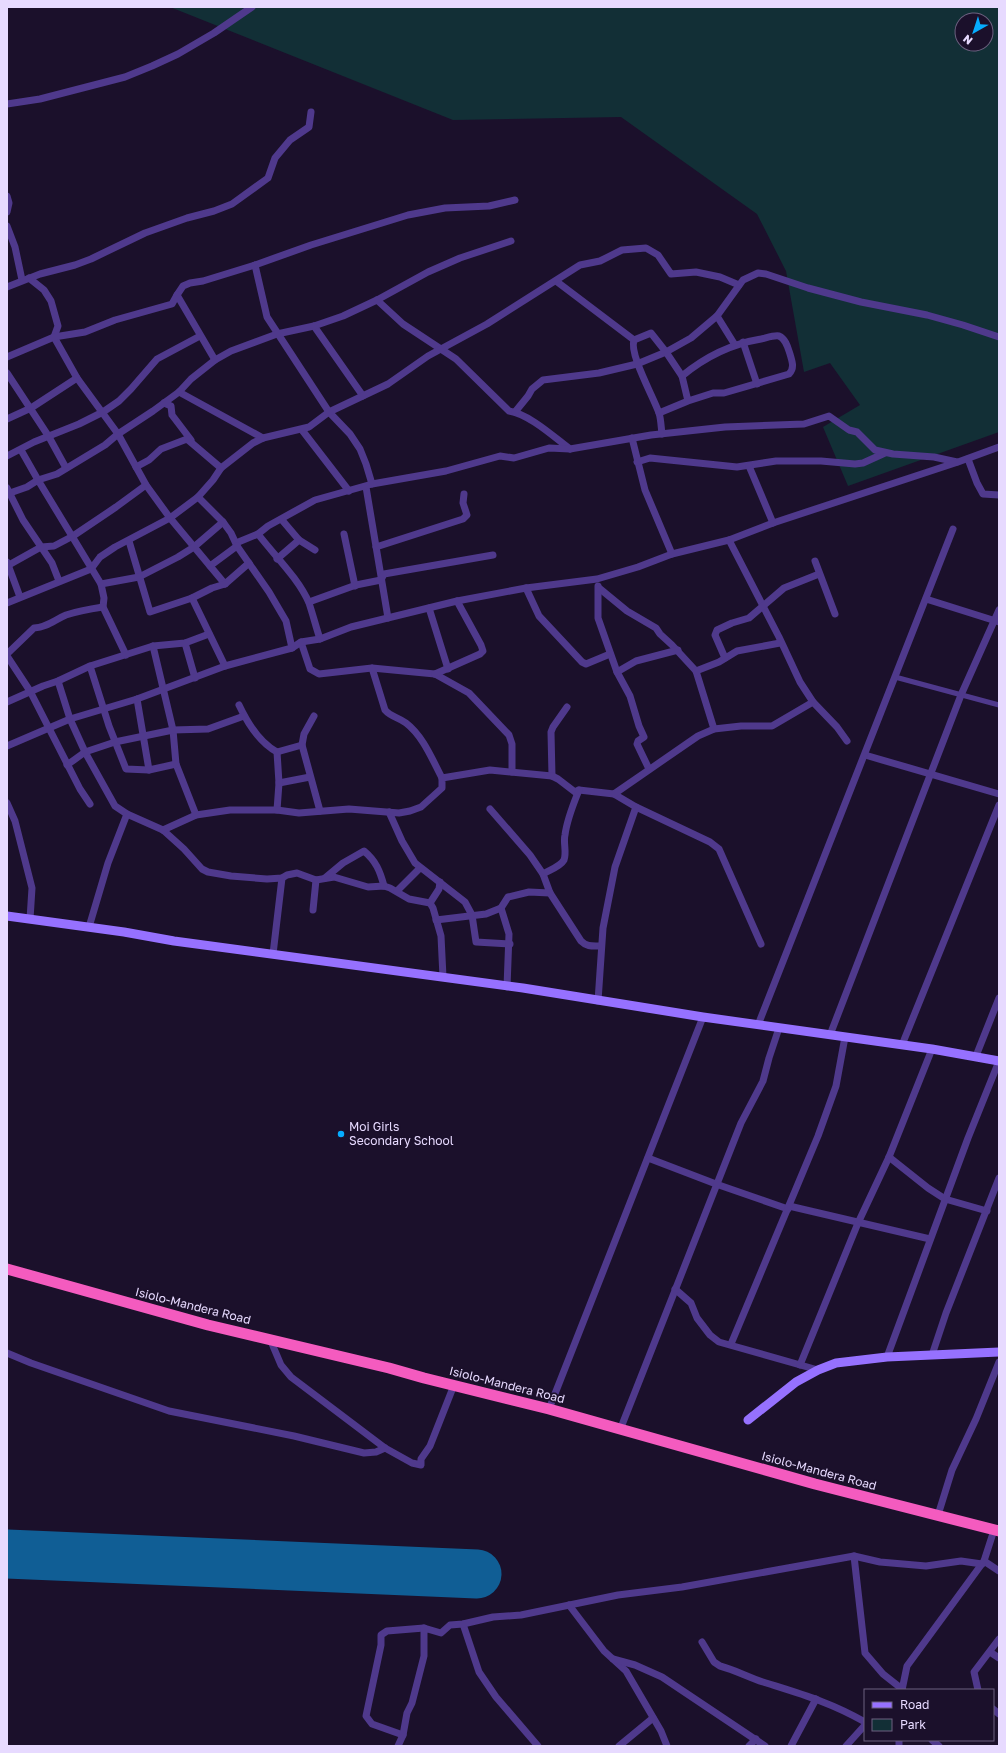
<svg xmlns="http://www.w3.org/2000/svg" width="1006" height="1753" font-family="'Golos Text',sans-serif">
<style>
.green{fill:#122f36;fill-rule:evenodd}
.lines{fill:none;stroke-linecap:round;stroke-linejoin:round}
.runway{stroke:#105e95;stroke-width:49}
.pedestrian{stroke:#4f398c;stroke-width:5}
.minor{stroke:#4f398c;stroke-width:7}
.secondary{stroke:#9671ff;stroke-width:9}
.trunk{stroke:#f45bbf;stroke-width:11}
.poi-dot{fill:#06acff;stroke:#1b102b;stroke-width:1.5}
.labels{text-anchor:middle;stroke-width:3.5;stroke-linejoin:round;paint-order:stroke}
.poi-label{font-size:12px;fill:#e7daff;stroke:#1b102b;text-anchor:start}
.street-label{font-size:12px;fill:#e7daff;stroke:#1b102b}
</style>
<rect width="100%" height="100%" fill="#1b102b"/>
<path class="green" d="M 170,7 L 999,7 L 999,432 L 848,486 L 823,427 L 860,405 L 830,363 L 804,372 L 786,271 L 757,214 L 621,117 L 453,120 ZM 962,20 L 986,20 L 986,44 L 962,44 Z"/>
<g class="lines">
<polyline class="runway" points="7,1554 477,1574"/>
<polyline class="pedestrian" points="895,677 999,705"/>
<g class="minor">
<polyline points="7,104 40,99 125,77 152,66 178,54 214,33 252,7"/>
<polyline points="7,196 9,203 7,212"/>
<polyline points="7,226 15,247 22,280"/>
<polyline points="255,265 267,317 329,412 350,434 360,449 366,464 372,484"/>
<polyline points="29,278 44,290 51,301 58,326 54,337 77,378 118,434 146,485 170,518 225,584 249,563"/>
<polyline points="556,281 634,340"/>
<polyline points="7,287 40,274 75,265 91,259 145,233 187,218 214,211 232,204 268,178 275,158 290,140 309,127 311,112"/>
<polyline points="177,295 183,286 190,283 203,281 255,265 311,245 408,215 445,208 489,206 515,200"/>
<path d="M 377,300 L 403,324 L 456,359 L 509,411 C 529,414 554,437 570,449"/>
<polyline points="717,316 735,345"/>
<polyline points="314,326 363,396"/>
<polyline points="743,342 757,384"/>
<polyline points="7,357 54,337 85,332 115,320 172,304 177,295 215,360"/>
<polyline points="7,373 49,437 66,468"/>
<polyline points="179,392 263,438"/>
<polyline points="164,403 171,406 172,415 191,440"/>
<polyline points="515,412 528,396 532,389 543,380 599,373 637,364 666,352 691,338 717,316 743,280 758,273 766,274 808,288 861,302 927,315 963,325 999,337"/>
<path d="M 659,413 L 688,401 L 713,393 L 724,393 L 789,374 C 795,368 792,361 790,354 C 788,348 786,339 779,336 C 774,335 766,338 761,339 C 731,344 705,357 682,376 L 688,401"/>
<polyline points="7,419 31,408 77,378"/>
<polyline points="302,430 349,491"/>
<path d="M 662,434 C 661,427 661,419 659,413 C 653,396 629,354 634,340 L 651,333 L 666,352 L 682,376"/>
<polyline points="632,438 645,490 672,554"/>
<polyline points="21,450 38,480 101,584 104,598 103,607 126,655"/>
<polyline points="7,456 34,442 79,424 103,412 119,401 131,389 157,359 200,336"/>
<polyline points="968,459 977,483 983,494 999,495"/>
<polyline points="637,462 650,458 737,467 776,461 821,461 855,464 863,463 885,453"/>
<polyline points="749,466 773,523"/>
<polyline points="136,467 149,460 161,449 187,439 221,468"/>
<polyline points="366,487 388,618"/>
<polyline points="7,488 23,520 52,563 59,581"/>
<polyline points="7,494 27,487 38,480 57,474 105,445 118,434 153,411 179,392 191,379 215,360 231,351 277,334 314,326 343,316 377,300 428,272 460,258 511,241"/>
<polyline points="198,497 223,522 231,533 237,546 269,592 286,621 292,648"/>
<polyline points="282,520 299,540 315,550"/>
<path d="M 258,534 C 274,555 299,579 309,603 C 313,615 316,627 320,639"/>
<polyline points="344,534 355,586"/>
<polyline points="729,540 779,637 800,682 813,702 837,727 847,741"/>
<polyline points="129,541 150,612 192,598 212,588 225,584"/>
<polyline points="236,543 258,534 268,526 315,500 372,484 446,471 500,456 514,458 549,448 570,449 651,435 725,427 804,424 829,416 849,430 857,432 875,450 893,454 934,457 957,462"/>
<polyline points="376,547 463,519 467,515 463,503 464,494"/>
<polyline points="277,559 299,540"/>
<polyline points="815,561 835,614"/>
<polyline points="7,562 20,597"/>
<polyline points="7,566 41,547 54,546 73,536 116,507 146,485"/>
<polyline points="210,566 237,546"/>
<polyline points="101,584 139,577 178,557 194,547 223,522"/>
<polyline points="598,586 598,618 617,672 630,696 639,726 644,737 638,741 637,744 649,769"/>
<polyline points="526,588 539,616 582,662 586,664 610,654"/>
<polyline points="599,588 627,611 656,628 660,634 672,645 696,671 719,662 737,651 780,643"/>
<polyline points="192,598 225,666"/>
<polyline points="926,599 999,622"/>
<polyline points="309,602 356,585 381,580 384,574 493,555"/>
<polyline points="7,603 91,569 100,557 115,547 170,518 198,497 213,480 221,468 253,443 263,438 309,427 329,412 388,384 428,356 487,324 580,265 600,261 622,250 646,248 658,255 671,274 696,272 720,277 739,285"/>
<polyline points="429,608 448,669"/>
<polyline points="301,642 310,669 319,674 372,668 435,674 469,693 509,735 512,744 512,772"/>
<polyline points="185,643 195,678"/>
<polyline points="153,646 173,730 176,764 196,815"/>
<path d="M 7,654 L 34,628 C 48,627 54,620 66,615 C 78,611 90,609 103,607"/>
<polyline points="7,656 30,691 80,789 90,804"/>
<polyline points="725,658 715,635 717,630 732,623 749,618 784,588 819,574"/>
<polyline points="90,666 109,726 126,769 149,770 176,764"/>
<path d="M 372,668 L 385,710 C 391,717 398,717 406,723 C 423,736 432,759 442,778"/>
<polyline points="696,671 714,729"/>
<polyline points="617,672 636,661 678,650"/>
<polyline points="435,674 480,654 483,651 481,645 457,601"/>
<polyline points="58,681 70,719 85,752 115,806 127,814 163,830 184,849 202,869 208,872 231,876 267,879 282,878 287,875 297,873 316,880 334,877 368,887 384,886 390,888 409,899 430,903 433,908 441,936 443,977"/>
<polyline points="137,699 149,770"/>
<polyline points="7,702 43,686 58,681 90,666 153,646 185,643 209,634"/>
<path d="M 239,705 C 247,722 260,743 277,752 L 302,745"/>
<polyline points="314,716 304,734 302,745 320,811"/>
<polyline points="7,746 70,719 137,699 225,666 292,648 301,642 320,639 351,627 457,601 526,588 597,579 638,567 672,554 729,540 773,523 958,462 999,447"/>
<polyline points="865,755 999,794"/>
<polyline points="67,765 85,752 115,742 173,730 208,729 244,716"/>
<polyline points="552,776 551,732 553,727 567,707"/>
<polyline points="279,783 310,777"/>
<polyline points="614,794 636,807 710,842 719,849 761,944"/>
<polyline points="7,803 15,821 32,888 30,919"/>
<path d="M 490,809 L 530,855 L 543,874 L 550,893 L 581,941 C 587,947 592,946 601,946"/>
<polyline points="277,810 279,783 277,752"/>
<polyline points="389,812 402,841 415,863 465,902 472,915 476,942 510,944"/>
<polyline points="163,830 196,815 230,810 277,810 299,813 349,809 399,813 410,811 421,807 442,788 442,778 490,770 552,776 558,779 575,792 579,790 614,794 698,736 714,729 741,726 772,726 813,702"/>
<path d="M 543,874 C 549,870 560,867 564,860 C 567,852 563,843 565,835 C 567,819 573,805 579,790"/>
<path d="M 325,878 L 343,863 L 364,851 C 376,861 380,871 384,886"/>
<polyline points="397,891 420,868"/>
<polyline points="430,903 439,889 440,882"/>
<polyline points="501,908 509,934 507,987"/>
<polyline points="313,910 316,880"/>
<polyline points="436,920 486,914 501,908 508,897 529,892 550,893"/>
<polyline points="89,927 108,863 127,814"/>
<polyline points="273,954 282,878"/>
<polyline points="598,1001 603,928 615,867 636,807"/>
<polyline points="758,1025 953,529"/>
<polyline points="830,1035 961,695 999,610"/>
<polyline points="902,1045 999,805"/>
<polyline points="976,1056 999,998"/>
<polyline points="889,1157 928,1188 945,1199 987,1211"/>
<polyline points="648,1158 716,1184 788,1209"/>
<polyline points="789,1206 930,1239"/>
<polyline points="675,1289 691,1303 697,1318 710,1335 719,1342 818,1370"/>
<polyline points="270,1339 281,1365 291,1377 385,1448 412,1463 421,1465 421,1459 430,1446 454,1385"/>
<polyline points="731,1344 818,1136 836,1086 845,1037"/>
<polyline points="7,1353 31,1363 169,1411 294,1436 364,1453 376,1452 385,1448"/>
<polyline points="932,1355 946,1313 999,1178"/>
<polyline points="887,1357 968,1138 999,1061"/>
<polyline points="800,1365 858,1223 889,1157 932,1049"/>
<polyline points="549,1409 703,1017"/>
<polyline points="620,1430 741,1123 763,1081 769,1058 779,1028"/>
<polyline points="938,1515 952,1470 976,1419 999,1362"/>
<polyline points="854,1556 865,1653 883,1674 902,1689"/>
<polyline points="984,1561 999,1571"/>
<polyline points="569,1605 604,1651 626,1671 661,1731 667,1746"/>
<polyline points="463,1624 479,1672 496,1697 538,1746"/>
<path d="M 702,1642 L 714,1662 L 720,1666 C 735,1670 748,1677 763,1682 C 801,1694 830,1702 865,1722"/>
<polyline points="990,1652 999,1658"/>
<polyline points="613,1659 635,1665 662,1677 765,1746"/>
<polyline points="902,1690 907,1666 984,1561 994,1530"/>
<polyline points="978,1690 974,1672 999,1639"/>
<polyline points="993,1709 999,1714"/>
<polyline points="403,1735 372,1724 366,1716 381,1645 381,1635 387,1631 424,1628"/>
<polyline points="932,1740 939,1746"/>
<polyline points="398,1746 403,1735 407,1713 412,1703 424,1656 424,1628 441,1633 450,1625 463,1624 493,1617 521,1615 618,1595 682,1587 854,1556 880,1562 926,1566 961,1561 982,1564"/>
<polyline points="619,1746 653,1718"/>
<polyline points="749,1746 756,1739"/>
<polyline points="791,1746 816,1699"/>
<polyline points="846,1746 865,1725"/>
<polyline points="899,1746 899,1740"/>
</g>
<g class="secondary">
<polyline points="7,916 124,932 174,941 523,988 703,1017 932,1049 999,1061"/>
<polyline points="748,1420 796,1382 818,1370 836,1363 887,1357 999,1352"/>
</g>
<polyline class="trunk" points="7,1269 208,1325 389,1368 424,1378 549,1409 815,1484 999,1531"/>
</g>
<circle class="poi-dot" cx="341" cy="1134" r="4"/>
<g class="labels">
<g class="poi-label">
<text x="349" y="1131">Moi Girls<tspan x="349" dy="14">Secondary School</tspan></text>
</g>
<g class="street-label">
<text transform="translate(193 1306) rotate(14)" y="4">Isiolo-Mandera Road</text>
<text transform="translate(507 1385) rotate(14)" y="4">Isiolo-Mandera Road</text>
<text transform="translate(819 1471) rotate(15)" y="4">Isiolo-Mandera Road</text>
</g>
</g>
<rect width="1006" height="1753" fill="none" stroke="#e7daff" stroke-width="16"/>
<rect x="864" y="1689" width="130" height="52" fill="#1b102b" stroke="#6d6180"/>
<rect x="872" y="1702" width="20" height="6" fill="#9671ff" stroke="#6d6180"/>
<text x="900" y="1709" font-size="12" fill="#e7daff">Road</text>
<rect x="872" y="1719" width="20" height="12" fill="#122f36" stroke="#6d6180"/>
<text x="900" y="1729" font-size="12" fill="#e7daff">Park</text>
<g transform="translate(974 32) rotate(219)"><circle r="19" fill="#1b102b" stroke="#6d6180"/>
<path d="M0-3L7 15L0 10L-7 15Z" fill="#06acff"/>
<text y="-6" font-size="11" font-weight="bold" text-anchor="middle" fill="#e7daff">N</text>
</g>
</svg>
